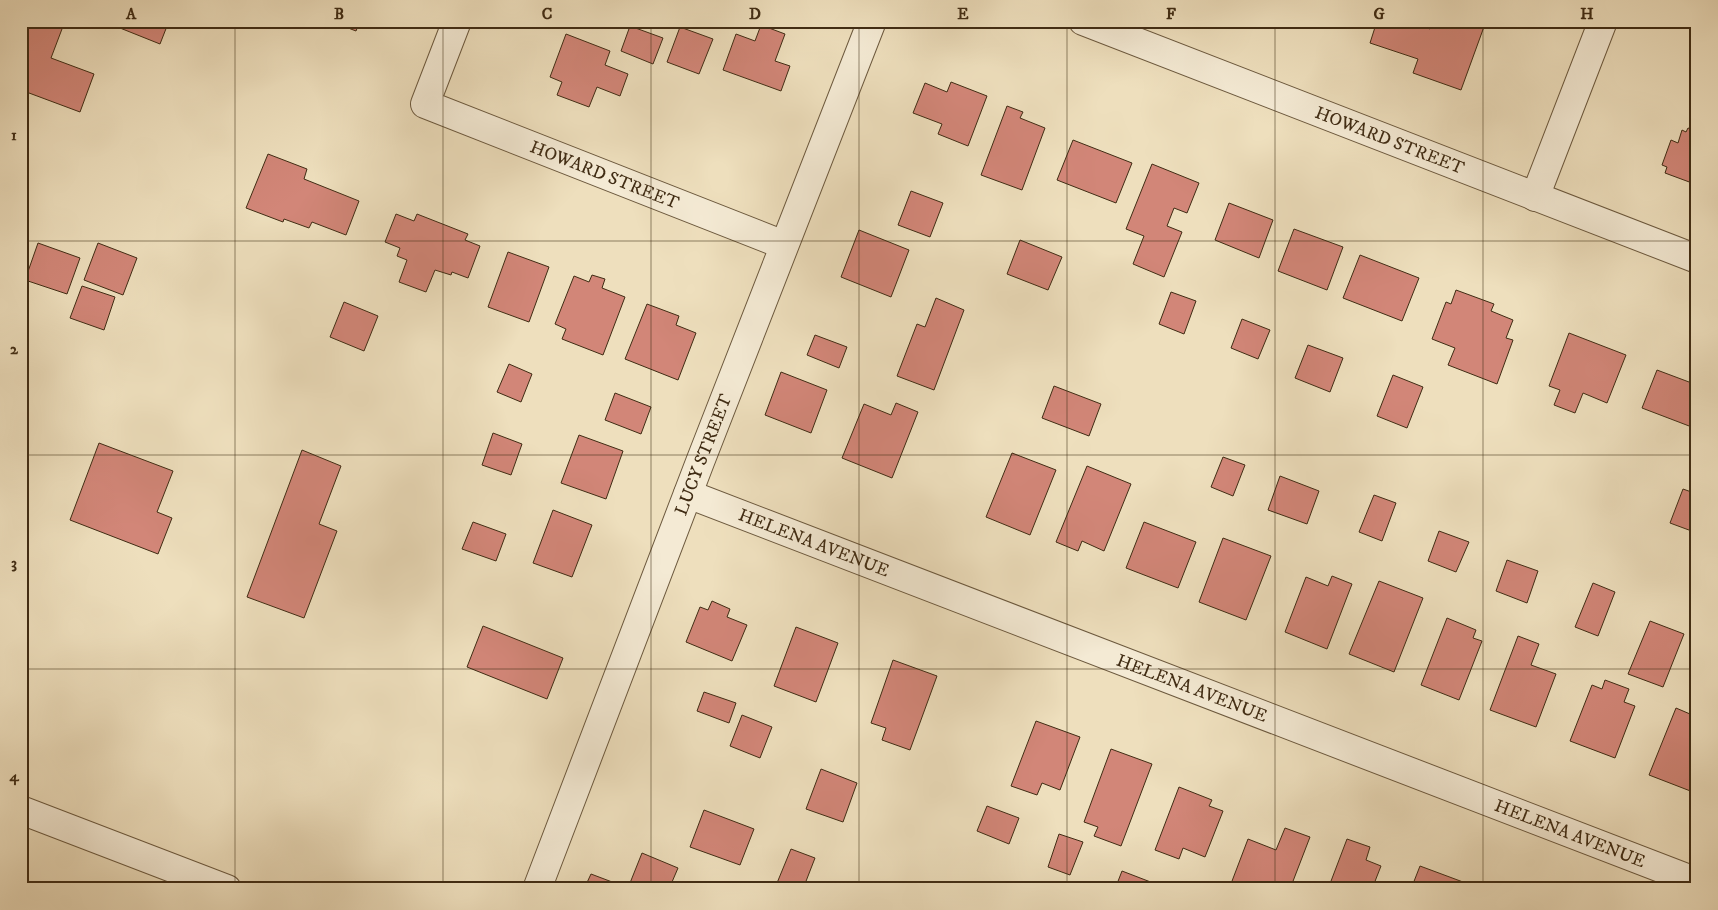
<svg xmlns="http://www.w3.org/2000/svg" width="1718" height="910" font-family="'IM FELL DW Pica',serif">
<style>
.building{fill:#d28678;stroke:#402c14}
.lines{fill:none;stroke-linecap:round;stroke-linejoin:round}
.minor-casing{stroke:#6c593e;stroke-width:30}
.tertiary-casing{stroke:#6c593e;stroke-width:30}
.minor{stroke:#f4ead4;stroke-width:28}
.tertiary{stroke:#f4ead4;stroke-width:28}
.rail{stroke:#402c14;stroke-width:4;stroke-dasharray:9 9;stroke-linecap:butt}
.grid{fill:none;stroke:#402c14;stroke-width:1;stroke-opacity:0.55}
.labels{text-anchor:middle;stroke-width:5;stroke-linejoin:round;paint-order:stroke}
.street-label{font-size:18px;fill:#402c14;stroke:#f4ead4}
.neatline{fill:none;stroke:#402c14;stroke-width:2}
.grid-label{font-size:16px;text-anchor:middle;font-weight:bold;fill:#402c14}
</style>
<rect width="100%" height="100%" fill="#eedfbd"/>
<filter id="stains"><feTurbulence type="fractalNoise" baseFrequency=".004" numOctaves="4"/><feColorMatrix values="0 0 0 0 .2 0 0 0 0 .09 0 0 0 0 .02 0 0 0 .5 -.17"/></filter>
<radialGradient id="worn" r=".72"><stop offset=".6" stop-color="#630" stop-opacity="0"/><stop offset="1" stop-color="#630" stop-opacity=".3"/></radialGradient>
<g class="building">
<polygon points="21,21 65,21 51,58 94,74 80,112 21,90"/>
<polygon points="117,21 169,21 160,44 115,26"/>
<polygon points="330,21 360,21 356,31"/>
<polygon points="1377,21 1410,21 1430,29 1433,21 1476,21 1485,24 1461,90 1413,73 1418,59 1370,43"/>
<polygon points="761,25 785,34 775,61 790,66 781,91 723,70 736,34 755,41"/>
<polygon points="630,26 663,38 653,64 621,51"/>
<polygon points="680,27 713,39 699,74 667,62"/>
<polygon points="566,34 610,51 605,65 628,74 620,96 597,87 589,107 557,95 562,82 550,77"/>
<polygon points="951,82 987,96 968,146 938,134 942,124 913,113 925,83 947,92"/>
<polygon points="1007,106 1023,112 1020,118 1045,128 1022,190 981,175"/>
<polygon points="1688,128 1697,131 1697,174 1695,174 1692,183 1665,173 1667,167 1662,165 1671,140 1678,143 1682,130 1686,132"/>
<polygon points="1073,140 1132,163 1116,203 1057,180"/>
<polygon points="268,154 307,169 304,179 359,201 346,235 312,222 309,228 284,219 283,222 246,208"/>
<polygon points="1152,164 1199,183 1187,213 1174,208 1167,226 1182,232 1164,277 1133,264 1144,236 1126,229"/>
<polygon points="911,191 943,203 930,237 898,225"/>
<polygon points="1229,203 1273,220 1259,258 1215,240"/>
<polygon points="396,214 414,221 417,214 468,234 465,240 480,246 468,278 452,272 451,275 435,270 426,292 399,282 407,260 397,256 400,248 385,242"/>
<polygon points="1294,229 1343,247 1327,290 1278,271"/>
<polygon points="859,230 909,250 891,297 841,277"/>
<polygon points="1020,240 1062,257 1048,290 1007,274"/>
<polygon points="38,243 80,258 67,294 25,280"/>
<polygon points="98,243 137,258 123,295 84,280"/>
<polygon points="508,252 549,267 529,322 488,307"/>
<polygon points="1360,255 1419,278 1402,321 1343,298"/>
<polygon points="592,275 605,279 602,288 625,297 603,355 562,339 566,329 555,324 574,276 589,282"/>
<polygon points="82,286 115,297 104,330 70,318"/>
<polygon points="1456,290 1494,304 1491,311 1513,320 1506,338 1513,340 1497,384 1448,365 1455,348 1432,339 1446,302 1451,304"/>
<polygon points="1171,292 1196,301 1184,334 1159,324"/>
<polygon points="936,298 964,310 934,390 897,376 917,324 925,327"/>
<polygon points="344,302 378,316 364,351 330,337"/>
<polygon points="647,304 679,316 676,325 696,333 678,380 625,359"/>
<polygon points="1242,319 1270,330 1258,359 1231,348"/>
<polygon points="1569,333 1626,355 1607,403 1583,393 1575,413 1554,405 1560,390 1549,386"/>
<polygon points="815,335 847,347 839,368 807,355"/>
<polygon points="1308,345 1343,358 1330,392 1295,378"/>
<polygon points="509,364 532,374 521,402 497,392"/>
<polygon points="1657,370 1697,385 1697,429 1642,408"/>
<polygon points="781,372 827,390 811,433 765,415"/>
<polygon points="1393,375 1423,387 1407,428 1377,416"/>
<polygon points="1054,386 1101,404 1089,436 1042,418"/>
<polygon points="615,393 651,407 641,434 605,420"/>
<polygon points="896,403 918,412 892,478 842,458 864,404 891,415"/>
<polygon points="493,433 522,444 511,475 482,465"/>
<polygon points="579,435 623,451 606,499 561,483"/>
<polygon points="99,443 173,471 157,512 172,518 158,554 70,520"/>
<polygon points="302,450 341,466 319,524 337,531 304,618 247,597"/>
<polygon points="1012,453 1056,470 1030,535 986,517"/>
<polygon points="1223,457 1245,465 1233,496 1211,487"/>
<polygon points="1087,466 1131,484 1104,551 1082,541 1078,551 1056,542"/>
<polygon points="1280,476 1319,491 1307,524 1268,510"/>
<polygon points="1683,489 1697,494 1697,533 1670,523"/>
<polygon points="1374,495 1396,503 1382,541 1359,532"/>
<polygon points="553,510 592,525 572,577 533,563"/>
<polygon points="473,522 506,534 496,561 462,549"/>
<polygon points="1144,522 1196,542 1178,588 1126,568"/>
<polygon points="1439,531 1469,542 1456,572 1428,561"/>
<polygon points="1223,538 1271,556 1246,620 1199,602"/>
<polygon points="1507,560 1538,571 1527,603 1496,591"/>
<polygon points="1332,576 1352,584 1327,649 1285,632 1306,577 1328,586"/>
<polygon points="1379,581 1423,598 1394,672 1349,654"/>
<polygon points="1593,583 1615,592 1598,636 1575,627"/>
<polygon points="712,601 730,609 727,617 747,625 732,661 686,642 700,607 708,610"/>
<polygon points="1447,618 1476,630 1473,638 1482,641 1459,700 1421,685"/>
<polygon points="1650,621 1684,634 1663,687 1628,674"/>
<polygon points="483,626 563,658 547,699 467,667"/>
<polygon points="796,627 838,643 816,702 774,686"/>
<polygon points="1518,636 1539,644 1531,665 1556,674 1536,727 1490,710"/>
<polygon points="893,660 937,676 910,750 882,740 886,728 871,723"/>
<polygon points="1605,680 1629,689 1624,702 1635,706 1615,758 1570,741 1592,685 1602,689"/>
<polygon points="704,692 736,703 729,723 697,711"/>
<polygon points="1676,708 1697,717 1697,782 1693,792 1649,775"/>
<polygon points="742,715 772,727 760,758 730,746"/>
<polygon points="1036,721 1080,737 1060,790 1042,783 1037,795 1011,786"/>
<polygon points="1111,749 1152,764 1121,846 1094,836 1098,827 1084,822"/>
<polygon points="821,769 857,783 843,822 806,809"/>
<polygon points="1179,787 1212,800 1209,806 1223,811 1205,857 1183,848 1179,859 1155,850"/>
<polygon points="987,806 1019,818 1009,844 977,831"/>
<polygon points="704,810 754,829 740,865 690,847"/>
<polygon points="1285,828 1310,837 1290,889 1229,889 1248,839 1276,850"/>
<polygon points="1059,834 1083,842 1070,875 1048,867"/>
<polygon points="1347,839 1370,847 1366,860 1381,866 1372,889 1328,889"/>
<polygon points="791,849 815,858 803,889 791,889 777,883"/>
<polygon points="642,853 678,868 669,889 584,889 591,874 628,888"/>
<polygon points="1420,866 1463,882 1461,889 1411,889"/>
<polygon points="1122,871 1161,886 1160,889 1115,889"/>
</g>
<g class="lines">
<g class="minor-casing">
<g id="minor">
<path id="s1" d="M 457,21 L 425,104 L 784,245"/>
<path id="s2" d="M 1083,21 L 1697,259"/>
<polyline points="1535,197 1603,21"/>
<path id="s3" d="M 688,494 L 1697,882"/>
<path id="s4" d="M 537,889 L 700,462 L 872,21"/>
</g>
</g>
<g class="tertiary-casing">
<polyline id="tertiary" points="21,810 227,889"/>
</g>
<use href="#minor" class="minor"/>
<use href="#tertiary" class="tertiary"/>
<polyline class="rail" points="21,885 32,889"/>
</g>
<path class="grid" d="M 235,21 L 235,889M 443,21 L 443,889M 651,21 L 651,889M 859,21 L 859,889M 1067,21 L 1067,889M 1275,21 L 1275,889M 1483,21 L 1483,889M 21,241 L 1697,241M 21,455 L 1697,455M 21,669 L 1697,669"/>
<g class="labels">
<g class="street-label">
<text dy="6" stroke="none"><textPath href="#s2" startOffset="329">HOWARD STREET</textPath></text>
<text dy="6" stroke="none"><textPath href="#s1" startOffset="282">HOWARD STREET</textPath></text>
<text dy="6" stroke="none"><textPath href="#s4" startOffset="465">LUCY STREET</textPath></text>
<text dy="6" stroke="none"><textPath href="#s3" startOffset="135">HELENA AVENUE</textPath></text>
<text dy="6" stroke="none"><textPath href="#s3" startOffset="540">HELENA AVENUE</textPath></text>
<text dy="6" stroke="none"><textPath href="#s3" startOffset="945">HELENA AVENUE</textPath></text>
</g>
</g>
<rect width="1718" height="910" fill="none" stroke="#eedfbd" stroke-width="55"/>
<rect x="28" y="28" width="1662" height="854" class="neatline"/>
<g class="grid-label">
<text x="131" y="19">A</text>
<text x="339" y="19">B</text>
<text x="547" y="19">C</text>
<text x="755" y="19">D</text>
<text x="963" y="19">E</text>
<text x="1171" y="19">F</text>
<text x="1379" y="19">G</text>
<text x="1587" y="19">H</text>
<text x="14" y="140">1</text>
<text x="14" y="354">2</text>
<text x="14" y="568">3</text>
<text x="14" y="781">4</text>
</g>
<rect width="100%" height="100%" filter="url(#stains)"/>
<rect width="100%" height="100%" fill="url(#worn)"/>
</svg>
